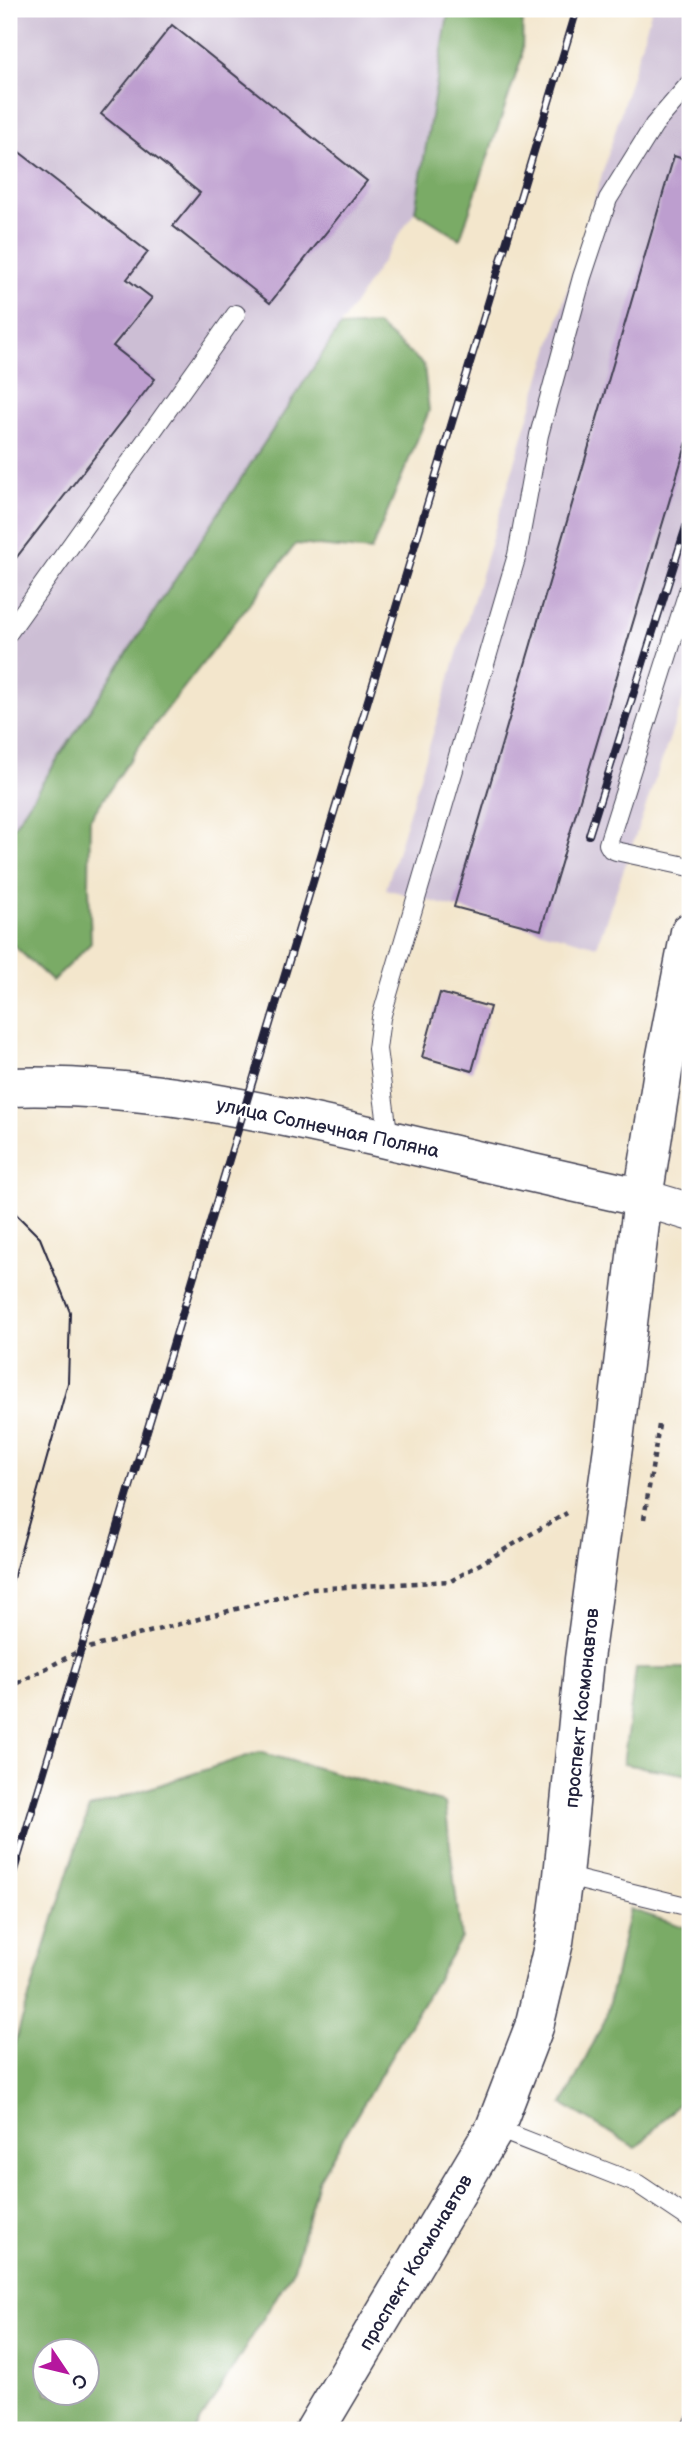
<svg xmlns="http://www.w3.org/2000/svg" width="699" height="2439" font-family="'Balsamiq Sans',sans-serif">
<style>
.industrial{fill:#ccbed4}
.forest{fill:#7aab66;stroke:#4e6650;stroke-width:2;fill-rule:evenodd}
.building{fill:#bd9ecf}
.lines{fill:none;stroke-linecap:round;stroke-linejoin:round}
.service-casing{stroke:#413f51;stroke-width:20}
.minor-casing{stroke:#413f51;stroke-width:39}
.tertiary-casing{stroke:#413f51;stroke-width:41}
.secondary-casing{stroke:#413f51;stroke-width:41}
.path{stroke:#413f51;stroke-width:4.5;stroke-dasharray:5 5;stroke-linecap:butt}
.service{stroke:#fff;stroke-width:18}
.minor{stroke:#fff;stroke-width:37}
.tertiary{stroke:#fff;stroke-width:38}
.secondary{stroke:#fff;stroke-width:38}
.tram{stroke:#22223b;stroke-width:2}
.rail-casing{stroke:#22223b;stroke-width:8}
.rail{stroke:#fff;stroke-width:5;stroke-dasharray:16;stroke-linecap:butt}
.labels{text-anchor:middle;stroke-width:5;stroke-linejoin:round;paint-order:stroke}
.street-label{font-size:19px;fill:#22223b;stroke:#fff}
</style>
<rect width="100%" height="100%" fill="#fff"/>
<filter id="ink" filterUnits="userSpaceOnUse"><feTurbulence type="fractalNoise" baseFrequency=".0143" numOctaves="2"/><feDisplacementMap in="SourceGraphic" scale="14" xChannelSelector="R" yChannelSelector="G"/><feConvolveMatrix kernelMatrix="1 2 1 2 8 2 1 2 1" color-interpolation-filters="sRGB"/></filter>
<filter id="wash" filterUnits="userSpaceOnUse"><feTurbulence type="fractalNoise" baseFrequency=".00686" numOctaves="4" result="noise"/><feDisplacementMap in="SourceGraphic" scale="28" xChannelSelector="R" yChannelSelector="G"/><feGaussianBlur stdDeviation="1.57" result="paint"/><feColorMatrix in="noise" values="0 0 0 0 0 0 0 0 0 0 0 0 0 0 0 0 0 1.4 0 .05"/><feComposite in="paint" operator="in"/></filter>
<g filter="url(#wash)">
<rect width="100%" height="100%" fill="#f3e6cc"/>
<g class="industrial">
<polygon points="9,9 448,9 415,211 9,834"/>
<polygon points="652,9 690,9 690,680 597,946 386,889"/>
</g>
<g class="forest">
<polygon points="449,9 523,9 522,57 460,239 415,211"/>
<polygon points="377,325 424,365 429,411 371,551 296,544 146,736 90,819 89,886 91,943 52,981 9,941 9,834 340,327"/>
<polygon points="636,1668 690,1668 690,1775 623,1764"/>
<path d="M 259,1752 L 445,1803 L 461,1938 L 318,2181 L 294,2268 L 195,2430 L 9,2430 L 9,2061 L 89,1808 ZM 46,2352 L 88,2352 L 88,2394 L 46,2394 Z"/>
<polygon points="630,1909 690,1929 690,2092 636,2148 563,2104 605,2020"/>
</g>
<g id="blocks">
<g class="building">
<polygon points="172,25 367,181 270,303 173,226 200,193 101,114"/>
<polygon points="9,144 148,252 127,279 152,298 113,346 155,379 9,567"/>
<polygon points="674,156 690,161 690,432 541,930 454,907"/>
<polygon points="440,993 490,1007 472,1071 422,1057"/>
<polygon points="690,2413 690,2428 683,2422"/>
</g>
</g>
</g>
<g filter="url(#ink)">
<use href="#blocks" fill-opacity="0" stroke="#413f51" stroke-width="2"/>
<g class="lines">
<g class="service-casing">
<g id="service">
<polyline points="690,585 608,844 611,849 616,851 690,867"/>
<polyline points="9,632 236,314"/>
<polyline points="389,1140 377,1049 381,1018 517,555 539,435 582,277 608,199 654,125 690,83"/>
<polyline points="563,1876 690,1907"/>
<polyline points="495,2128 638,2184 690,2219"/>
</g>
</g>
<g class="minor-casing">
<polyline id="minor" points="643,1198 690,1212"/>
</g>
<g class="tertiary-casing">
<path id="tertiary" d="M 9,1087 C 136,1083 254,1109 377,1137 C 466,1158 554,1178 643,1198"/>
</g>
<g class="secondary-casing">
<polyline id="secondary" points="315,2430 495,2128 534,2027 554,1942 563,1876 584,1659 614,1440 643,1198 663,1071 690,932"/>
</g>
<g class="path">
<polyline points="644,1519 659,1425"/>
<polyline points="9,1688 81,1650 312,1589 451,1581 567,1513"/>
</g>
<use href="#service" class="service"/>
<use href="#minor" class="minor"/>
<use href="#tertiary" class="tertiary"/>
<use href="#secondary" class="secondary"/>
<polyline class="tram" points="9,1207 40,1238 70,1312 68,1383 9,1593"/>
<g class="rail-casing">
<g id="rail">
<polyline points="589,835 690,514"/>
<polyline points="9,1887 577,9"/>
</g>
</g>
<use href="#rail" class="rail"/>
</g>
</g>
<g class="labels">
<g class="street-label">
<text transform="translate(328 1127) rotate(12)" y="7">улица Солнечная Поляна</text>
<text transform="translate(581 1708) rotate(-84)" y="7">проспект Космонавтов</text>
<text transform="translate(415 2262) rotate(-59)" y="7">проспект Космонавтов</text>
</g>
</g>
<rect width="699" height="2439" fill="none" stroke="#fff" stroke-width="35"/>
<g transform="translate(66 2372) rotate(125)"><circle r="33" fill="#ffffff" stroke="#a7a7b1" stroke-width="2"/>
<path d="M0-5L12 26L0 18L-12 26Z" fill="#b5179e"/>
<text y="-10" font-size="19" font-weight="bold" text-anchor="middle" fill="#22223b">С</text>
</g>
</svg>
